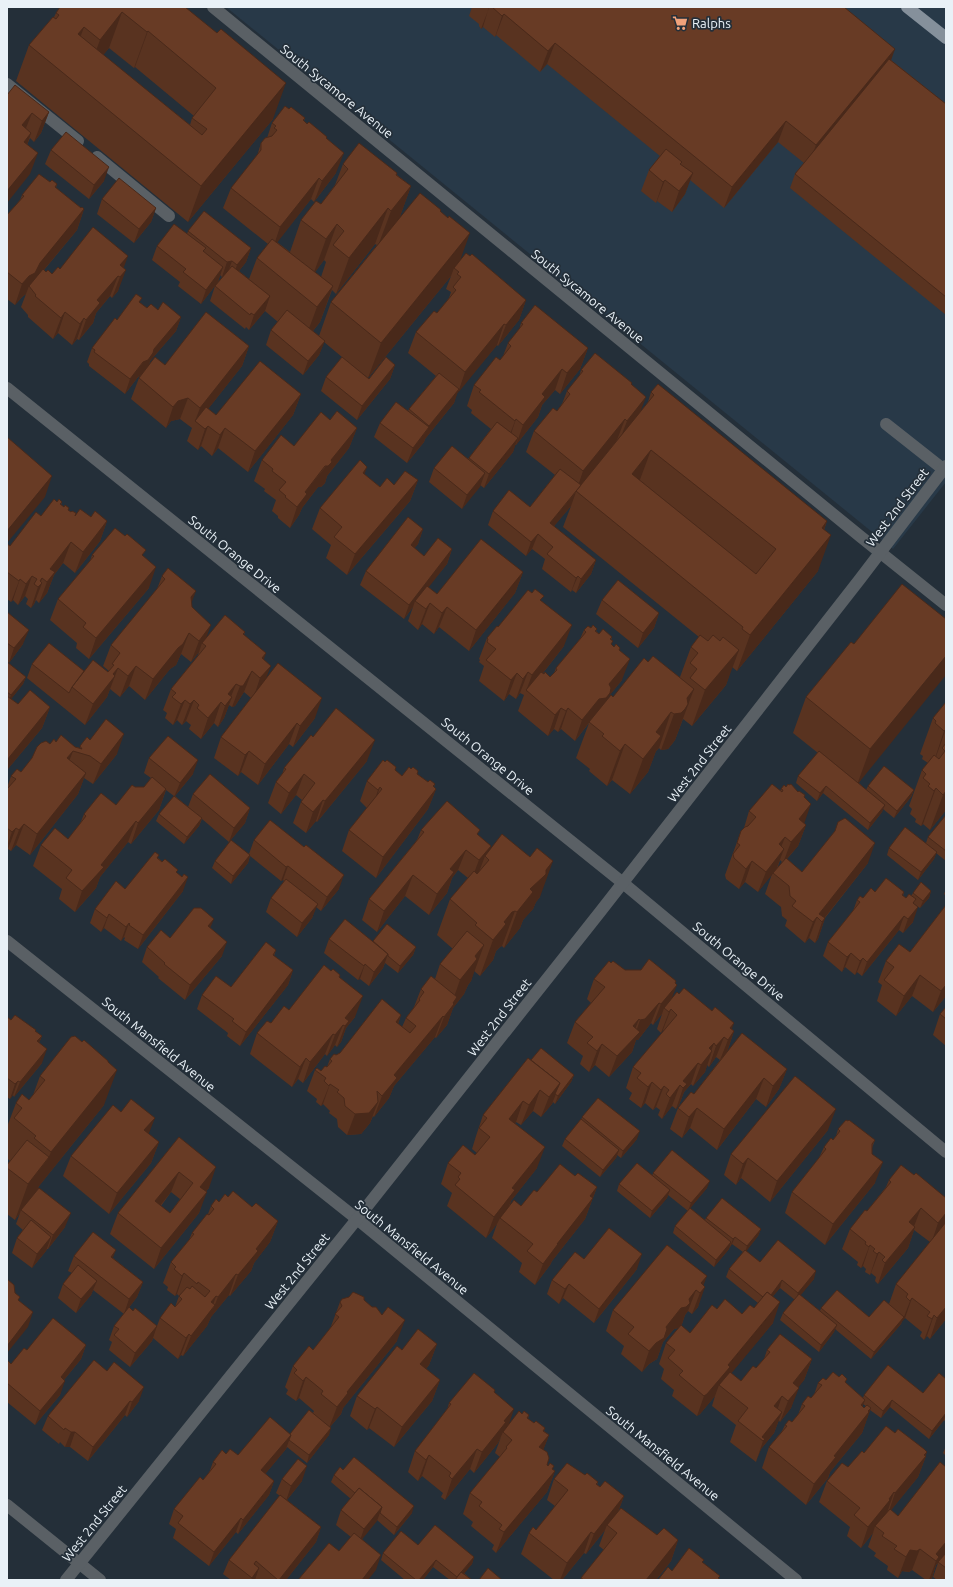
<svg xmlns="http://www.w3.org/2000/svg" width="953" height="1587" font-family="Ubuntu,sans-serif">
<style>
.built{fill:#283948}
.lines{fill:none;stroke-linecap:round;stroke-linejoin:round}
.lane{stroke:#5a6065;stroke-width:12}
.street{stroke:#5a6065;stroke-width:12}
.primary{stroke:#85909b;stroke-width:12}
.wall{fill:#593320;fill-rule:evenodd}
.shaded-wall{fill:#49291a}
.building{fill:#683b25;stroke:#49291a;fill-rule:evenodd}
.labels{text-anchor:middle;stroke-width:3.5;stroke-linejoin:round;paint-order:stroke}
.poi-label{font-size:13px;fill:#e9f1f7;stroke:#242f39;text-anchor:start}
.street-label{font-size:13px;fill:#e9f1f7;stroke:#242f39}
</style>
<rect width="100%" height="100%" fill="#242f39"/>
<polygon class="built" points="226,7 946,7 946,482 893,549"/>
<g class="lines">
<g class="lane">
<polyline points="7,84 78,141"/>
<polyline points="97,157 169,216"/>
<polyline points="886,424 943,469"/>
</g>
<g class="street">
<polyline points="213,7 861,537 946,605"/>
<polyline points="7,388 623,883 946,1152"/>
<polyline points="7,941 357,1219 796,1580"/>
<polyline points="7,1505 100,1580"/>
<polyline points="66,1580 357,1219 600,912 860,579 946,466"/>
</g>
<polyline class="primary" points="907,7 946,38"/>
</g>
<g class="wall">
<path d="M 185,7 L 273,119 L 188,222 L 16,81 L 29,45 L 54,17 L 56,13 ZM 109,48 L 134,68 L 135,67 L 194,116 L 192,118 L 190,125 L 103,55 Z"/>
<polygon points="472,7 844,7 891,60 946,104 946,315 790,188 795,174 804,163 778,142 724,208 690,180 685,194 672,212 657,201 656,203 641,191 649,170 660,156 547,64 540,72 496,35 495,37 483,27 481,29 479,26 479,24 469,16"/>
<polygon points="7,95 49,112 41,133 34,142 30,138 27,145 30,174"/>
<path d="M 289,109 L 305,118 L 304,121 L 327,137 L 326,139 L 336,173 L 314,202 L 311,199 L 277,242 L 290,252 L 301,220 L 321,204 L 335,185 L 343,164 L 397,173 L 397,175 L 411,186 L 399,219 L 441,210 L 440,212 L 460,260 L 526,300 L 519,320 L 498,346 L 497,345 L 457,393 L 454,403 L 425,439 L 424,442 L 407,463 L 374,437 L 380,423 L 408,411 L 409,409 L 436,376 L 408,353 L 416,332 L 437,313 L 449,298 L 451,292 L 446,289 L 451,276 L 368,378 L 347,361 L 369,379 L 395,365 L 390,379 L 357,420 L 321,391 L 326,377 L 342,357 L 324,342 L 319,355 L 303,375 L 266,345 L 271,330 L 278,322 L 265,311 L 249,330 L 246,327 L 245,329 L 210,301 L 215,286 L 223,276 L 222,277 L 220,275 L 218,282 L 201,304 L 178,286 L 180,282 L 152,260 L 157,246 L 187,234 L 188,231 L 251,248 L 246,262 L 239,271 L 249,279 L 257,258 L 268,244 L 223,208 L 231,188 L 257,156 L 261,143 L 267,138 L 272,123 ZM 375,244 L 377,245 L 331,302 L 319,336 L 313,331 L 320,322 L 332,290 L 336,294 ZM 324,260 L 326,262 L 321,277 L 315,272 Z"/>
<polygon points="51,150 104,181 89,199 45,164"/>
<polygon points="50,182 57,184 56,188 81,208 84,209 77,230 44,270 46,272 52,274 60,269 124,268 118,291 112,298 110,296 96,313 93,323 79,340 77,339 72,345 58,333 53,339 28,317 28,315 21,307 26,294 22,297 15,305 7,299 7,215 20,200 22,195"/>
<polygon points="102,199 156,208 151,222 134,243 97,214"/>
<polygon points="140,303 147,308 158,310 181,317 176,331 150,361 149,365 165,365 249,346 242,366 208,409 216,415 301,394 293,415 248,472 218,448 212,456 201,446 198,450 187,441 192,428 180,419 171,421 166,428 131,399 139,378 142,375 138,377 125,394 89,366 89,364 87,362 92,348 117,320"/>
<polygon points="521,323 588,348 580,369 560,394 555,390 542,405 538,417 516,445 515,445 513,452 484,488 480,485 462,509 429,482 434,468 468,459 491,429 471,413 472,410 467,406 474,385 500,360 503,356 508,343 519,330"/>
<polygon points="581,370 631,385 641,411 648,402 651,392 827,521 824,530 818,571 737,671 732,667 726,685 692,726 683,719 675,740 672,744 668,749 661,750 659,748 656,751 648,772 630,794 612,780 607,786 589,771 590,769 576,758 589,723 575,741 561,729 558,732 554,729 548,736 518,711 524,695 520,693 516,699 509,694 504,701 479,681 484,666 479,662 480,660 479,659 487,638 498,627 542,601 564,646 543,673 550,677 554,673 556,668 580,639 584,630 591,628 597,629 596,631 599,634 612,637 611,640 611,645 614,647 620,648 619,651 622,680 609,696 607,700 613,697 648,662 680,677 691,647 699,637 563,527 571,506 554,526 596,560 591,574 576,593 572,590 571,592 542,569 545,559 532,549 526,556 488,525 493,511 530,507 555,475 526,452 534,431 557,411 562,404 567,391 579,377"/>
<polygon points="330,420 357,428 349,448 327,476 325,483 321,487 318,487 302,508 299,515 290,528 278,518 278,516 272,511 276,500 264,491 265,489 254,481 262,460 294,446"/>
<polygon points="364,474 380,487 418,480 410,501 347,575 326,558 331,545 312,529 320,508"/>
<polygon points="57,502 62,502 61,505 75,516 91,517 107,521 100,541 75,573 63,563 54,575 47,593 39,603 36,600 34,604 31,608 26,604 28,599 25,596 18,605 13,600 11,602 7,599 7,544 10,546 41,516"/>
<polygon points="423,529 418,544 414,548 424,556 452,549 447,564 428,587 437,594 523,572 515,593 469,651 439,627 434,634 422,624 418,630 408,621 413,607 404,619 360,585 366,571"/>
<polygon points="92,555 144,556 149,588 89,659 76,648 77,643 50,620 58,599 90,561"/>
<polygon points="168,568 191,604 192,607 206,638 245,632 244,635 264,660 266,679 315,718 293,747 289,744 258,785 241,772 238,776 214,758 221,737 251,698 244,692 235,706 232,707 229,705 224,718 218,727 214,723 201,739 189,729 191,725 186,721 182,725 177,720 173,725 165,718 167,713 163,710 171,689 197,657 199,652 191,662 181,654 176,665 170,669 145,700 129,686 120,697 110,689 107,697 85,725 27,678 32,664 84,671 108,672 109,671 103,666 111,645 157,589 162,576"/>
<polygon points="602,600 659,613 654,628 638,648 596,614"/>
<polygon points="7,612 23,644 9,663 7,661"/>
<polygon points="946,619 859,783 866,790 868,786 914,790 911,797 894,818 883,809 882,812 868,830 823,793 817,801 796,783 798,776 818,753 793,733 806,697 854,644"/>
<polygon points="7,662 26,677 23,684 11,699 18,704 50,707 42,728 7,770"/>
<polygon points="946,702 946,810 930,830 923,824 921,826 915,822 916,819 910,814 912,809 909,806 922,770 928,763 922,759 923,756 920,754 933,718"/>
<polygon points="313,737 367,761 317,822 316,821 306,833 293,823 301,802 302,800 296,795 281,814 268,803 276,782 282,775 284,768"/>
<polygon points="90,740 117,754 93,784 84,778 78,794 30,855 16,845 11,851 8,849 7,850 7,788 11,776 21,772 50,744 56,742 80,748 80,746"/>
<polygon points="149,758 193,774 175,796 188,807 193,794 250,808 245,823 229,842 202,819 199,826 184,844 156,821 159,814 174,796 166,790 159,810 131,844 128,842 100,877 96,888 75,912 59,899 62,889 33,866 41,845 68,839 80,824 84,814 116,805 135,787 144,787 151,778 144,773"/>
<polygon points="385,762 396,767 395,770 402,776 411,769 418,771 417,774 428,782 435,784 434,787 436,789 428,809 376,878 342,851 349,830 367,808 360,801 367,781"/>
<path d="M 786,787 L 798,792 L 804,798 L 804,823 L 806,825 L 798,846 L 787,859 L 802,872 L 868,863 L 825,918 L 818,939 L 815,943 L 809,938 L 805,943 L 785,926 L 787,920 L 782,916 L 781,907 L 765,894 L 772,874 L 758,892 L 745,882 L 739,889 L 726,879 L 725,875 L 741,831 L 744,828 L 749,811 L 780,791 L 781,789 ZM 780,860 L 782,862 L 777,869 Z"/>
<polygon points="946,815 946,861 936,853 934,859 918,880 887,855 889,848 926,843 928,837"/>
<polygon points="421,830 478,836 491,846 489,850 540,897 536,902 533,909 523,920 520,928 504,948 502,946 500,947 496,951 493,960 480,976 474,971 471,981 468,985 464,994 453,1008 447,1025 436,1038 435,1037 394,1086 389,1098 374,1117 373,1116 370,1123 361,1134 347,1135 338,1127 337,1119 329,1113 330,1111 323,1104 321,1106 316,1102 317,1099 307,1091 315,1070 321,1071 327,1067 330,1059 401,1015 398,1024 402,1027 406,1018 414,1007 421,989 435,979 440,964 453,949 437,935 450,899 468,878 458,870 452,878 447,893 429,915 405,896 377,932 362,920 369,899 417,840"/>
<polygon points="254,840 339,889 321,911 316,907 312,918 297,937 266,912 271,898 284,881 283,880 281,881 250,856 248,863 231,884 212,868 215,861 249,854"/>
<polygon points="158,858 177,873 183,891 138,949 124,940 125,938 124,937 121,941 104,928 101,932 90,923 95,909 125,889"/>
<polygon points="946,889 946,896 944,894"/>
<polygon points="931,891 929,898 920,908 914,904 913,922 903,933 899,930 862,976 857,972 855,975 845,967 842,972 823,956 828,942 853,911 857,900 863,898 875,892 904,892 903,896 906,898 911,896 913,893"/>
<polygon points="946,905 946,996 933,1012 912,996 896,1016 877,1001 882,985 878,982 886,961 910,952"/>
<polygon points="210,928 222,956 185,1000 158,978 159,977 142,962 147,947 170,938"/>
<polygon points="329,939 373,941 416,947 413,955 398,973 385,963 383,968 369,986 360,979 358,980 324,953"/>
<polygon points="276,950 274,956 293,970 288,985 240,1046 227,1036 228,1033 197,1009 202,995 231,987"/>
<polygon points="611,963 625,970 675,983 671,999 731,1029 734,1031 727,1052 787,1069 779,1089 766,1107 756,1099 717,1150 690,1128 682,1138 670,1129 678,1108 694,1094 720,1060 716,1057 709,1067 707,1065 705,1072 693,1086 691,1084 684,1092 679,1105 676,1109 672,1106 662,1119 658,1115 660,1110 656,1107 653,1110 645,1103 641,1108 629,1099 632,1093 626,1088 633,1067 664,1031 663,1030 661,1033 657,1029 662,1014 653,1025 651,1023 638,1040 636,1040 632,1052 609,1077 595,1065 589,1072 580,1064 583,1056 567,1043 575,1022 591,1003 587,999 594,979"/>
<polygon points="331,971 340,975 340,978 355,1017 346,1028 341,1042 337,1047 335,1045 327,1056 325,1054 303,1083 298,1079 292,1087 250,1054 257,1033 289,1010"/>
<polygon points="946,1007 946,1046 933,1035 940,1014"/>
<polygon points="7,1017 11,1020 36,1030 35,1031 42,1036 39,1043 42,1063 14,1097 13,1095 10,1099 7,1097"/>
<polygon points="82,1042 108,1061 104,1105 39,1186 38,1188 65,1227 48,1249 47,1249 46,1251 32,1268 12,1253 17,1238 23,1230 16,1224 20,1213 15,1220 7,1214 7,1165 10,1161 7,1158 7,1127 16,1103 29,1100 33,1095 40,1076"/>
<polygon points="531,1060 574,1075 571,1082 555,1104 553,1102 552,1104 541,1117 533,1111 521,1125 516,1122 515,1123 537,1168 511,1201 510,1205 521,1206 537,1192 575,1176 597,1187 585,1219 552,1261 550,1265 535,1285 519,1272 522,1263 492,1238 497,1224 486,1238 447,1206 452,1193 441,1184 448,1163 475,1155 477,1153 472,1149 476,1136 483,1115"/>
<polygon points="582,1117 637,1139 621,1158 617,1155 616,1158 600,1177 562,1146 565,1139 581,1120"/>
<polygon points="838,1129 875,1140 872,1148 872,1154 875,1183 825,1245 785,1213 792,1192 819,1158 824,1147 833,1140 836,1136"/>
<polygon points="828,1130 770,1202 741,1178 736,1185 724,1175 731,1154"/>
<polygon points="149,1134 159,1142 151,1163 109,1214 63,1176 71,1156"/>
<path d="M 179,1137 L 209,1188 L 206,1191 L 199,1213 L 154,1269 L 110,1234 L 118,1213 ZM 171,1192 L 180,1199 L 170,1213 L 161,1206 Z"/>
<polygon points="653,1173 707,1188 690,1208 705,1220 706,1218 761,1229 758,1236 746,1251 760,1262 814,1279 800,1295 820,1311 821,1308 869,1317 889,1304 896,1284 930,1242 914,1230 908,1248 878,1284 875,1281 876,1277 871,1273 870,1275 865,1272 866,1269 863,1266 861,1268 857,1265 858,1262 842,1249 850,1229 867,1211 886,1187 889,1180 914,1175 946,1198 946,1319 930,1339 927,1336 924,1340 920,1336 922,1332 905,1318 902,1321 901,1324 871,1359 835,1329 834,1332 819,1352 780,1320 783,1313 795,1300 780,1288 773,1296 773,1323 731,1373 741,1381 756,1368 764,1359 767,1350 812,1359 804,1380 798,1387 791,1408 780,1422 779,1420 774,1433 761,1449 757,1459 756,1462 730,1442 736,1425 712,1406 715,1396 700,1414 697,1416 672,1396 674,1390 661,1379 664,1369 659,1364 666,1343 690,1333 717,1309 742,1314 754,1308 758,1303 726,1277 729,1269 743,1252 732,1244 730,1247 730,1246 729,1249 714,1267 673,1233 675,1226 688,1211 668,1195 667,1198 650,1218 617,1191 619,1184 652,1176"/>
<polygon points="228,1197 252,1207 278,1221 270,1242 254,1263 251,1271 230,1296 229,1295 211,1317 207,1326 183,1356 181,1355 178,1359 153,1338 152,1341 130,1367 109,1350 112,1342 109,1340 114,1326 133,1311 157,1326 160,1318 175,1307 179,1296 177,1294 175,1296 167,1290 168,1287 163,1283 171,1262 189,1240 192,1233 208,1214 211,1206"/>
<polygon points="74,1256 113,1258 143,1282 137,1297 124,1314 93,1290 91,1295 76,1313 58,1298 63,1284 72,1273 68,1271"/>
<polygon points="584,1259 637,1269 594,1323 563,1298 559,1304 547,1294 552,1280"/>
<polygon points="704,1285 698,1307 692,1314 688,1311 685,1315 682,1324 678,1328 674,1329 663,1342 657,1359 649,1364 642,1372 621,1354 624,1346 606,1331 613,1310"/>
<polygon points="364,1300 397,1341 343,1408 341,1414 330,1427 329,1435 307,1463 287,1447 286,1449 265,1474 274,1481 269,1495 238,1534 236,1532 209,1566 173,1538 176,1529 169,1524 174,1509 203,1480 209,1473 213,1462 226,1454 238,1455 290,1434 313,1413 314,1411 299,1398 296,1401 286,1394 288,1390 285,1387 293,1366 313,1350 330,1329 340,1302"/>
<polygon points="437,1344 429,1365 426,1369 440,1380 432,1401 394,1447 369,1428 367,1430 350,1416 357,1396 402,1350"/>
<polygon points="86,1345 81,1359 64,1380 60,1395 35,1425 7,1402 7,1360 11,1364"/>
<polygon points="94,1360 139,1401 127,1417 125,1415 88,1461 70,1447 65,1447 60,1442 59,1444 42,1430 48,1416"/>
<path d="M 946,1379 L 946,1422 L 944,1420 L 929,1439 L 890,1407 L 881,1418 L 870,1410 L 862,1433 L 830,1472 L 828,1478 L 806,1505 L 762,1468 L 769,1447 L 782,1431 L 785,1425 L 792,1422 L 798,1415 L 802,1404 L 811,1398 L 814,1395 L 818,1383 L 826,1380 L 846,1383 L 863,1398 L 864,1395 L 923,1393 ZM 863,1404 L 866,1406 L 864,1408 L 862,1407 Z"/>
<polygon points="495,1390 494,1393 509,1424 522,1414 529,1415 528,1419 534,1423 545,1428 544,1431 549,1435 543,1450 547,1465 555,1471 547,1492 496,1553 492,1549 494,1545 471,1526 473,1522 463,1514 470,1493 500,1457 495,1453 501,1437 498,1443 474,1473 470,1469 445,1500 441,1497 443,1493 422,1476 418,1481 408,1472 415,1451 447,1410 449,1403"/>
<polygon points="895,1433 927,1452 925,1456 926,1456 918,1477 891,1510 898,1516 946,1467 946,1580 937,1580 933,1577 938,1563 936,1565 932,1578 930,1580 926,1580 912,1570 909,1572 902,1571 898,1578 887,1570 888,1566 874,1556 876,1553 868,1547 873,1533 861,1548 847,1536 850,1527 819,1502 827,1481 848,1467 864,1453"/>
<polygon points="946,1446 946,1456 943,1453"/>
<polygon points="343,1470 412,1513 394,1535 377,1520 362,1539 376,1570 339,1551 351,1537 336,1525 341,1510 351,1499 331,1482 334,1475"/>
<polygon points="585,1475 598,1482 597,1485 600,1487 624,1496 618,1512 657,1535 678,1540 671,1561 656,1580 581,1580 581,1578 604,1550 599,1546 605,1530 586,1554 584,1553 562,1580 554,1580 521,1554 529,1533 536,1530 555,1506 547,1500 554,1479"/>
<polygon points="282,1479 302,1481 287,1500 321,1527 316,1542 286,1580 256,1580 255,1579 255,1580 231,1580 223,1574 229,1560 280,1496 276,1493"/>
<polygon points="418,1545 474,1557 472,1564 464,1573 472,1580 450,1580 433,1567 423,1580 405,1580 381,1560 383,1553"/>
</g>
<g class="shaded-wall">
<polygon points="489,7 483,27 481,29 489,8"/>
<polygon points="122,12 109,48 87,75 100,40"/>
<polygon points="504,14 496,35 495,37 502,16"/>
<polygon points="84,27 71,63 78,34"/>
<polygon points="148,31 135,67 134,68 147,32"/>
<polygon points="555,43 547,64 540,72 548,51"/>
<polygon points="895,49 888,69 808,166 816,145"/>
<polygon points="286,83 273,119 188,222 201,186"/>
<polygon points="49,112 41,133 34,142 42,121"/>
<polygon points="32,113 24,133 22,125"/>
<polygon points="786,121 778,142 724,208 732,187"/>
<polygon points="31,133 24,154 24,142"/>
<polygon points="38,153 30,174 7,203 7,191"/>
<polygon points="344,153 336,173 314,202 322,181"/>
<polygon points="109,167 104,181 89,199 94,185"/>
<polygon points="693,173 685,194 672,212 679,191"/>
<polygon points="319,178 311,199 273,248 280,227"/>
<polygon points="665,180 657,201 656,203 663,182"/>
<polygon points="411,186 398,222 378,246 391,211"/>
<polygon points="156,208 151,222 134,243 139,229"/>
<polygon points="388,208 375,244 336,294 349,258"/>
<polygon points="84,209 77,230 32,284 29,286 26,294 22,297 15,305 22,284"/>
<polygon points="337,224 324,260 313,275 326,239"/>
<polygon points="470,233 457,269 454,268 451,276 368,378 381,343"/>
<polygon points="251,248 246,262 232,280 237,265"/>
<polygon points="128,256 121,275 126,270 118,291 112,298 120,277 118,276 110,296 96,313 93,323 79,340 86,320 97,300 120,265"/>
<polygon points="232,261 227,275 222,277 227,262"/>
<polygon points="223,267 218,282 201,304 206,290"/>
<polygon points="333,286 320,322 304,342 317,307"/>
<polygon points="270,296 265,311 249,330 254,315"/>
<polygon points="526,300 519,320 498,346 506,325"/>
<polygon points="65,312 58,333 53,339 61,318"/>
<polygon points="181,317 176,331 150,361 148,368 143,374 138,377 125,394 130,379 154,349"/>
<polygon points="84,318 77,339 72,345 80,324"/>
<polygon points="504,324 497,345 458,393 465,372"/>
<polygon points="325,341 319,355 303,375 308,361"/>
<polygon points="249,346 242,366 197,423 195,421 200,408"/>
<polygon points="588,348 580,369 560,394 567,373"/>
<polygon points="395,365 390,379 357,420 362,406"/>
<polygon points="562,369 555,390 542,405 538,417 516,445 523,425 542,394"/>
<polygon points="459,389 454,403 425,439 424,442 407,463 413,448 428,429 429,426"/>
<polygon points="301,394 293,415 248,472 255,451"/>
<polygon points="646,397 638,418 619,442 627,421"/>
<polygon points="188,398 180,419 171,421 166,428 173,407 178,401"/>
<polygon points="516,419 509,440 507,442 515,421"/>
<polygon points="625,419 617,440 576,492 583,471"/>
<polygon points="208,426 201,446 198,450 205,429"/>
<polygon points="225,428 218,448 212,456 220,435"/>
<polygon points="357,428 349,448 327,476 325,483 321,487 318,487 302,508 299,515 290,528 297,507 305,492"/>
<polygon points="518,438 513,452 484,488 489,474"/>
<polygon points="651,450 638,485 632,474"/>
<polygon points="367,467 360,487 363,473"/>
<polygon points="485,473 480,487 462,509 467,495"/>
<polygon points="52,476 45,497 7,543 7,531"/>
<polygon points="418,480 410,501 347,575 355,554"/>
<polygon points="576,492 571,506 545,537 550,523"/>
<polygon points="107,521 100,541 75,573 83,552"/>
<polygon points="827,521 815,554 831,535 818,571 737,671 750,635 822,528"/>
<polygon points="423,529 418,544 405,560 411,545"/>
<polygon points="538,534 532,549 526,556 531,542"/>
<polygon points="71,542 63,563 54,575 47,593 39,603 47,582 50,569"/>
<polygon points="452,549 447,564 417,602 415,601 413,607 404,619 409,605"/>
<polygon points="596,560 591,574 576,593 581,579"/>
<polygon points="156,567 149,588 89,659 96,638"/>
<polygon points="523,572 515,593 469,651 476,630"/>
<polygon points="32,576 25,596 18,605 26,584"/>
<polygon points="578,576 572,590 571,592 576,578"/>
<polygon points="42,578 40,585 42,583 34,604 31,608 40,581"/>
<polygon points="20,579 13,600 11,602 19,581"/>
<polygon points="196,591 188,612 191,597"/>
<polygon points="430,603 422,624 418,630 426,609"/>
<polygon points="447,607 439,627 434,634 442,613"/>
<polygon points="659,613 654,628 638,648 643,633"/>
<polygon points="211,625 204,644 202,643 199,652 191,662 199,641"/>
<polygon points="572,625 564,646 528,692 526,691 532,675"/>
<polygon points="29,630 23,644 9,663 14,648"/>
<polygon points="189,633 181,654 176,665 170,669 145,700 153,679"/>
<polygon points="739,650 726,685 692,726 705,690"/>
<polygon points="266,653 259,674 262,658"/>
<polygon points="946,656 946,675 857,785 870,749"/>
<polygon points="630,659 622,680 609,696 602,714 591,720 575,741 582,720 599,699 609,684"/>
<polygon points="136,666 129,686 120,697 128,676"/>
<polygon points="271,666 263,686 253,699 260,678"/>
<polygon points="118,668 107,697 85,725 93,704 113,674"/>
<polygon points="252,671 244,692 235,706 232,707 240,686"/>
<polygon points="528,672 520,693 516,699 523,679"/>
<polygon points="517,673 509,694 504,701 511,680"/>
<polygon points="26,677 23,684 8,703 11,695"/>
<polygon points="236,684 230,699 232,697 224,718 218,727 225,706 228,694"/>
<polygon points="694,689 675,740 672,744 668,749 661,750 674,714"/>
<polygon points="322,698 315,718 293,747 300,726"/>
<polygon points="185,700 177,720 173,725 181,704"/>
<polygon points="194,700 186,721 182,725 190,704"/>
<polygon points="221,702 214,723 201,739 208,718"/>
<polygon points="50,707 42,728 7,770 7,760"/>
<polygon points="561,708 554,729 548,736 555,715"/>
<polygon points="568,708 561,729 558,732 566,711"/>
<polygon points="671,712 659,748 656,751 648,772 630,794 643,759 656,732"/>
<polygon points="297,723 289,744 258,785 265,764"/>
<polygon points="946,729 933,765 932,767 944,731"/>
<polygon points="124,734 117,754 93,784 101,764"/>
<polygon points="375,740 367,761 317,822 325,801"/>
<polygon points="625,744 612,780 607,786 620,751"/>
<polygon points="73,751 65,772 67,758"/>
<polygon points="249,751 241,772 238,776 245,755"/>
<polygon points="198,760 193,774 174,797 180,783"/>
<polygon points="86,773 78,794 30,855 37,834"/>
<polygon points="304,774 296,795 281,814 289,793"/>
<polygon points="435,784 430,796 436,789 428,809 376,878 383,857"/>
<polygon points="826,786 823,793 817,801 820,793"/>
<polygon points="380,787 373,808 371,811 378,790"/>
<polygon points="936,788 923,824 921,826 934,791"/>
<polygon points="166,789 159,810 131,844 138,823"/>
<polygon points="914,790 911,797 894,818 897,811"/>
<polygon points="946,791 946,810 930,830 943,795"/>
<polygon points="323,800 316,821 306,833 313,812"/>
<polygon points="811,804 804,824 799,819"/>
<polygon points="885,805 882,812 868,830 870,823"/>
<polygon points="250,808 245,823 229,842 234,828"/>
<polygon points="202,818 199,826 184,844 187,837"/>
<polygon points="136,821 128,842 100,877 96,888 75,912 82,891 101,865"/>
<polygon points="24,824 16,845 11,851 19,830"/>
<polygon points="806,825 798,846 783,863 791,842"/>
<polygon points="16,828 8,849 7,850 7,846 12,832"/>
<polygon points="785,837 777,858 784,849 776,870 758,892 766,872 779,844"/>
<polygon points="875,843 868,863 822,921 819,914"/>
<polygon points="491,846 487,858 485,856 479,872 471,881 479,860"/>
<polygon points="466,850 458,870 452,878 447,893 429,915 437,894 450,869"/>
<polygon points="937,852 934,859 918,880 921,872"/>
<polygon points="250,855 248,863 231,884 233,876"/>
<polygon points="553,861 540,897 536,902 533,909 523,920 520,928 504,948 517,912 530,889"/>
<polygon points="752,861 745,882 739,889 746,869"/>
<polygon points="288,866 283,880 281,881 286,867"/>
<polygon points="344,875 339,889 321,911 327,897"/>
<polygon points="413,875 405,896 377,932 384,911"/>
<polygon points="188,877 183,891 138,949 143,935"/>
<polygon points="931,891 929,898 920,908 923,901"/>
<polygon points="318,904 312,918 297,937 302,923"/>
<polygon points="918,907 913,922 903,933 908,919"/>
<polygon points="515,911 502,946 500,947 496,951 493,960 480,976 493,940 504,922 512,912"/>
<polygon points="109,914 104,928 101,932 107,918"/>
<polygon points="904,916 899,930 862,976 867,962"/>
<polygon points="817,917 809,938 805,943 813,922"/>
<polygon points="825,918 818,939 815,943 822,922"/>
<polygon points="214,919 208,933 208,926"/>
<polygon points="129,923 124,937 121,941 126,927"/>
<polygon points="227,942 222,956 185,1000 190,985"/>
<polygon points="484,945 471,981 468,985 464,994 453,1008 447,1025 436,1038 444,1017 449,1011 460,980 475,956"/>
<polygon points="416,947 413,955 398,973 400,966"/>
<polygon points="851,953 845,967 842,972 847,957"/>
<polygon points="388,954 383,968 369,986 374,972"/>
<polygon points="863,958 857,972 855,975 860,961"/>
<polygon points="365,964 360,979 358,980 364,966"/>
<polygon points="293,970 288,985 240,1046 246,1032"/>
<polygon points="920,975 912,996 896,1016 904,996"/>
<polygon points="676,981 673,989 677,985 669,1005 664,1008 662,1014 653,1025 661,1004"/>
<polygon points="946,985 946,996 933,1012 941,991"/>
<polygon points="363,996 355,1017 346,1028 341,1042 337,1047 345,1026 343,1025 335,1045 327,1056 335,1035 345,1018"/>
<polygon points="659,1003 651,1023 638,1040 636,1040 632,1052 609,1077 617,1056 634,1038 640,1020"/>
<polygon points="671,1009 663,1030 661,1033 669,1012"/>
<polygon points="401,1015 394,1035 396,1022"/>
<polygon points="443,1016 435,1037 394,1086 389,1098 374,1117 382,1096 394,1075"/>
<polygon points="639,1019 631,1040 633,1026"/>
<polygon points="734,1023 728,1040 734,1031 727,1052 720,1060 728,1040 730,1028"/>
<polygon points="333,1034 325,1054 303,1083 310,1062"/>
<polygon points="42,1036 36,1050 37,1041"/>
<polygon points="724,1037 716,1057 709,1067 716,1046"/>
<polygon points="714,1043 710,1054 712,1051 705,1072 693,1086 701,1065 709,1048"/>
<polygon points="602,1044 595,1065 589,1072 597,1051"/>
<polygon points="47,1049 42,1063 14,1097 20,1082"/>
<polygon points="306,1058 298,1079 292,1087 300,1067"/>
<polygon points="698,1063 691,1084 684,1092 679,1105 676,1109 683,1088 683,1081"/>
<polygon points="787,1069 779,1089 766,1107 773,1086"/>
<polygon points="117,1070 104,1105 39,1186 36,1193 21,1210 20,1213 15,1220 28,1184 48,1159 51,1152"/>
<polygon points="574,1075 571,1082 555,1104 558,1096"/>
<polygon points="764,1078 756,1099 717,1150 724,1129"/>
<polygon points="18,1081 13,1095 10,1099 15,1084"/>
<polygon points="652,1082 645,1103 641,1108 648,1087"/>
<polygon points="560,1083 552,1104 541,1117 549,1097"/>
<polygon points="330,1084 323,1104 321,1106 329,1086"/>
<polygon points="680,1085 672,1106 662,1119 670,1098"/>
<polygon points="664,1086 656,1107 653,1110 661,1090"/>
<polygon points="540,1090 533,1111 521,1125 529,1105"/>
<polygon points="523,1101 516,1122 502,1140 509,1119"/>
<polygon points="378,1102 370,1123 361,1134 347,1135 355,1114"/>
<polygon points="697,1108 690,1128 682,1138 689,1117"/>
<polygon points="836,1109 828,1130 770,1202 777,1181"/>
<polygon points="155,1118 147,1138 144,1130"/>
<polygon points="640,1131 637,1139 621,1158 623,1151"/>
<polygon points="159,1142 151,1163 109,1214 117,1193"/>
<polygon points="545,1147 537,1168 511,1201 507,1211 500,1218 497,1224 486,1238 494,1217 512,1188"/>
<polygon points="619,1150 616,1158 600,1177 603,1170"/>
<polygon points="748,1158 741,1178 736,1185 743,1164"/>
<polygon points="883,1162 875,1183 825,1245 833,1224"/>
<polygon points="216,1167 209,1188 192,1207 200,1187"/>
<polygon points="179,1172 171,1192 147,1222 155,1201"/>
<polygon points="710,1181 707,1188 688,1211 691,1203"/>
<polygon points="597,1187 585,1219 552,1261 550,1265 535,1285 543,1264 590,1196"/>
<polygon points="670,1190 667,1198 650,1218 652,1211"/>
<polygon points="207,1192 199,1213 154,1269 161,1248"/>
<polygon points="921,1208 913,1229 909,1222"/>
<polygon points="71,1213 65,1227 48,1249 53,1235"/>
<polygon points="946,1213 946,1225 931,1244 938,1223"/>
<polygon points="278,1221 270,1242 254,1263 251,1271 230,1296 238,1275 256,1249"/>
<polygon points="915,1227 908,1248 878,1284 885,1263"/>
<polygon points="761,1229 758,1236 745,1253 747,1246"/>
<polygon points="51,1237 46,1251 32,1268 37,1254"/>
<polygon points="735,1237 732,1244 730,1247 733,1239"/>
<polygon points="731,1242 729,1249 714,1267 716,1260"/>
<polygon points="870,1245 863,1266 861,1268 869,1247"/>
<polygon points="116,1250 110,1265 111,1257"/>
<polygon points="879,1252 871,1273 870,1275 877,1254"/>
<polygon points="642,1254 637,1269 594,1323 599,1309"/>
<polygon points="816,1271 814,1279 796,1301 798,1293"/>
<polygon points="184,1273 177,1294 175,1296 182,1276"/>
<polygon points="236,1274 229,1295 211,1317 207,1326 183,1356 191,1336 211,1302 216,1296 211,1311 214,1307 218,1297"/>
<polygon points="707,1276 701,1292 705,1287 698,1307 692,1314 700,1293 701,1283"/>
<polygon points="782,1280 780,1288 764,1307 767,1300"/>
<polygon points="97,1281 91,1295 76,1313 81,1299"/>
<polygon points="143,1282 137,1297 124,1314 129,1299"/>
<polygon points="569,1284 563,1298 559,1304 565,1289"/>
<polygon points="696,1290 688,1311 685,1315 682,1324 678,1328 674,1329 663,1342 657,1359 649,1364 642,1372 649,1351 666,1327"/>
<polygon points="912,1298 905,1318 902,1322 910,1301"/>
<polygon points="780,1302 773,1323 725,1381 719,1385 715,1396 700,1414 697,1416 704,1396 728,1365"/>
<polygon points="946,1307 946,1319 930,1339 937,1318"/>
<polygon points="33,1312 28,1327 7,1353 7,1346"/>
<polygon points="934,1315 927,1336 924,1340 932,1319"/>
<polygon points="904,1317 901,1324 871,1359 874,1352"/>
<polygon points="405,1320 397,1341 343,1408 341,1414 329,1428 337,1407 347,1392"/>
<polygon points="837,1325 834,1332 819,1352 821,1345"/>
<polygon points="157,1326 152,1341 130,1367 135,1353"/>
<polygon points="189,1334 181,1355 178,1359 186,1338"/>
<polygon points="437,1344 429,1365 413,1385 420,1364"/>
<polygon points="86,1345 81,1359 55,1391 61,1377"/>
<polygon points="812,1359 804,1380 788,1401 793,1383"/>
<polygon points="306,1377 299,1398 296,1401 303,1381"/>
<polygon points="440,1380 432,1401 394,1447 402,1427"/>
<polygon points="65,1381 60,1395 35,1425 40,1411"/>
<polygon points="144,1387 139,1401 127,1417 132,1402"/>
<polygon points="799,1388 791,1408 780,1422 788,1401"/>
<polygon points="782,1396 775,1417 774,1406"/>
<polygon points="865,1400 857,1421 861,1405"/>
<polygon points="892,1400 890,1407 881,1418 883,1411"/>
<polygon points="130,1401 125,1415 88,1461 93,1447"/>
<polygon points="377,1407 369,1428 367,1430 375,1409"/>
<polygon points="871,1408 862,1433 830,1472 828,1478 806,1505 814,1484 834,1456"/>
<polygon points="514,1409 507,1430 503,1432 498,1443 474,1473 482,1452 504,1421"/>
<polygon points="782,1412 774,1433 761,1449 757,1459 756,1462 763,1441 762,1437"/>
<polygon points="946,1413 944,1420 929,1439 932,1431"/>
<polygon points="331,1428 329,1435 307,1463 309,1455"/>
<polygon points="71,1432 75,1432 70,1447 65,1447"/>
<polygon points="291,1435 286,1449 256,1485 261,1470"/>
<polygon points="549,1435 541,1456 539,1447"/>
<polygon points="477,1449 470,1469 445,1500 452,1479"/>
<polygon points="927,1452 925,1458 926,1456 918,1477 888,1514 895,1493"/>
<polygon points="429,1455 422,1476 418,1481 426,1460"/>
<polygon points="307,1466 302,1481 286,1501 291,1486"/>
<polygon points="554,1466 550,1477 555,1471 547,1492 496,1553 504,1532"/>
<polygon points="274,1481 269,1495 238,1534 243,1520"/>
<polygon points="894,1492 887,1513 875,1526 873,1533 861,1548 868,1527"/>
<polygon points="624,1496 616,1517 607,1525 605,1530 586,1554 594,1534"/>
<polygon points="414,1506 412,1513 394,1535 397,1527"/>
<polygon points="382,1507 377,1521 359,1543 364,1529"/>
<polygon points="241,1518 236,1532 209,1566 214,1552"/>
<polygon points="321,1527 316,1542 286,1580 279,1580"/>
<polygon points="591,1532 584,1553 562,1580 560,1580 567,1563"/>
<polygon points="678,1540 671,1561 656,1580 646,1580"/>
<polygon points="946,1542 946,1553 936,1565 932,1578 930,1580 929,1580 936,1561 936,1554"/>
<polygon points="920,1549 912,1570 909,1572 902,1571 898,1578 906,1557 910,1550"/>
<polygon points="381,1555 376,1570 368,1580 362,1580"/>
<polygon points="474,1557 472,1564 459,1580 458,1577"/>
<polygon points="436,1560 433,1567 423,1580 419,1580"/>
<polygon points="259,1568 255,1580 251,1580 252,1578"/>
</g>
<g class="building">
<path d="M 60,7 L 185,7 L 217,33 L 221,29 L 286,83 L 201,186 L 29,45 L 53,17 L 56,19 L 59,15 L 56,13 ZM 122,12 L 147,32 L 148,31 L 216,88 L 192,118 L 207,129 L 202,135 L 78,34 L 84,27 L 100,40 Z"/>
<polygon points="492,7 844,7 895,49 816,145 786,121 732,187 555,43 548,51 504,14 502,16"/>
<polygon points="889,59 946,104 946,297 795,174"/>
<polygon points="15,85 49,112 42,121 32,113 22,125 31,133 24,142 38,153 7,191 7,95"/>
<polygon points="285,106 289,109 291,107 305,118 303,120 307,124 309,122 327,137 326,138 344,153 322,181 319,178 280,227 231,188 261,150 261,143 265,138 272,136 277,130 274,128 276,126 272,123"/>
<polygon points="66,132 109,167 94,185 51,150"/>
<polygon points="359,143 397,173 396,175 411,186 391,211 388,208 349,258 333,245 344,231 337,224 326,239 301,220 316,201 321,204 348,169 343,164"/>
<polygon points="666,149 682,162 680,164 693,173 679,191 665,180 663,182 649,170"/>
<polygon points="39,174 50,182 52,180 57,184 55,187 81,208 82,207 84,209 40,263 35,273 29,276 22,284 7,272 7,215 24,196 22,195"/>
<polygon points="119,178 156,208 139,229 102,199"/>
<polygon points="420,193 441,210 440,211 448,218 449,216 470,233 381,343 331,302"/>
<polygon points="204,211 251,248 237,265 232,261 227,262 188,231"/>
<polygon points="174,224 206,248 203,251 223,267 206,290 183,272 186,269 157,246"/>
<polygon points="93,227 128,256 120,265 126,270 120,277 118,276 97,300 100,303 86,320 84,318 80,324 65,312 61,318 35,296 36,295 29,286 43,269 46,272 48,270 52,274 58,267 60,269"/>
<polygon points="272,239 333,286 317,307 257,258"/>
<polygon points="466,253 470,256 472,254 526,300 506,325 504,324 465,372 416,332 434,311 437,313 456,290 453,287 461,277 457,274 459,272 454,268"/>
<polygon points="232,266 270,296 254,315 251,313 250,315 215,286"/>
<polygon points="136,294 142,298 139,302 147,308 151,304 158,310 163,302 181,317 154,349 153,353 148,360 143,362 130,379 94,352 95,350 92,348 115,318 117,320"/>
<polygon points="535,305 588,348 567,373 562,369 542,394 545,397 523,425 516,419 515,421 479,392 481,390 474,385 496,357 500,360 511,346 508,343 523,324 521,323"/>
<polygon points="287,310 325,341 308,361 271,330"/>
<polygon points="206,312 249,346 200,408 188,398 178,401 173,407 139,378 155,357 165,365"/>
<polygon points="595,353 632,383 631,384 646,397 627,421 625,419 583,471 534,431 553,408 557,411 570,394 567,391 583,371 581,370"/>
<polygon points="342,357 369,379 386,357 395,365 362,406 326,377"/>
<polygon points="260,361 301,394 255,451 225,428 220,435 208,426 205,429 195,421 206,407 216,415"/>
<polygon points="439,373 459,389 429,426 409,409"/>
<path d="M 658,384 L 827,521 L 822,528 L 831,535 L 750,635 L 742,629 L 743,627 L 576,491 L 654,395 L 651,392 ZM 651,450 L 776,549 L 756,574 L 632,474 Z"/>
<polygon points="396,402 429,427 413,448 380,423"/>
<polygon points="337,411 357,428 331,460 332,462 328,466 325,466 305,492 307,494 297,507 285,497 286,496 279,490 286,482 272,471 273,469 262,460 281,435 294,446 321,412 330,420"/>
<polygon points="497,422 518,438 489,474 469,458"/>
<polygon points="7,437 52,476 7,531"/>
<polygon points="452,446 485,473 467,495 434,468"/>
<polygon points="360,460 367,467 363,473 380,487 387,478 394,485 405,471 418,480 355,554 334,537 342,527 320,508"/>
<polygon points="560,469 581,485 550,523 596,560 581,579 578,576 576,578 547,554 553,547 538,534 531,542 493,511 509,490 530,507"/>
<polygon points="54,499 57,502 59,499 62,502 60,504 64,507 65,505 69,508 68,510 71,512 72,511 76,513 75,516 80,509 91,517 95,511 107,521 83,552 71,542 50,569 55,572 47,582 42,578 40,581 42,583 38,587 34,584 37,579 32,576 26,584 20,579 19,581 7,572 7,544 10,546 36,512 41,516"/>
<polygon points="408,517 423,529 411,545 424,556 438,538 452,549 409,605 366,571"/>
<polygon points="115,528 125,536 127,534 146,550 142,555 156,567 96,638 83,627 86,623 58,599 94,556 92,555"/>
<polygon points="481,539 523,572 476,630 447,607 442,613 430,603 426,609 415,601 427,586 437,594"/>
<polygon points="168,568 196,591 191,597 192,607 211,625 199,641 189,633 183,644 178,648 153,679 136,666 128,676 118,668 113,674 115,676 93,704 72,687 93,660 108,672 114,665 112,664 120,653 111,645 165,579 162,576"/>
<polygon points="618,580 659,613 643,633 602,600"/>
<polygon points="902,584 946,619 946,656 870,749 806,697 851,642 854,644"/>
<polygon points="535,589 544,596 540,600 572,625 532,675 528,672 523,679 517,673 511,680 486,660 496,649 487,642 488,639 487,638 497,626 498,627 528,590 532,593"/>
<polygon points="7,612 29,630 14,648 7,643"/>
<polygon points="225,615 245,632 243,634 266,653 262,658 271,666 260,678 252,671 243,686 240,686 236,684 228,694 232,697 225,706 221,702 208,718 197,708 199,705 194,700 190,704 185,700 181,704 172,697 176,693 171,689 206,646 202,643"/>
<polygon points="593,625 597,629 595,631 599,634 603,629 612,637 610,639 613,641 611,644 614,647 616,644 620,648 619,650 630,659 609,684 611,688 610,693 606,698 599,699 582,720 568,708 566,711 561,708 555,715 526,690 541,672 544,674 545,672 550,677 557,670 556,668 586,632 584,630 588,626 591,628"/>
<polygon points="700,635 708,641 713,635 720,641 723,637 739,650 705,690 690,678 697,669 690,663 698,653 691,647"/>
<polygon points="49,643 84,671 72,687 69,693 32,664"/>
<polygon points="653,656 694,689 687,698 688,704 685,709 681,713 674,714 671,712 656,732 661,736 643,759 625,744 620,751 602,736 604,734 589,722 611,695 613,697 644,658 648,662"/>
<polygon points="7,662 26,677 11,695 7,692"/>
<polygon points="278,663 322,698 300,726 297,723 265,764 249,751 245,755 221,737"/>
<polygon points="30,690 50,707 7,760 7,696 18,704"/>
<polygon points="946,702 946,729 944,731 935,723 936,721 933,718"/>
<polygon points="336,708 375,740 325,801 323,800 313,812 301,802 315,783 304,774 289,793 276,782 286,769 284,768 311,735 313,737"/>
<polygon points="106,719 124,734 101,764 90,756 73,751 67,758 86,773 37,834 24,824 19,830 16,828 12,832 7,828 7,789 16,779 11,776 17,769 21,772 32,758 37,747 41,743 46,741 50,744 54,739 56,742 61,735 75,747 82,749 80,746 87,737 90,740"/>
<polygon points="168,736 198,760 180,783 149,758"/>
<polygon points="946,743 946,791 943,795 936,788 934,791 928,786 930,784 923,778 926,774 922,770 934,755 939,759 945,751 942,748"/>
<polygon points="819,751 885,805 870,823 826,786 820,793 798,776"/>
<polygon points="383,760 385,762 387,760 396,767 395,770 402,776 409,767 411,769 413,767 418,771 417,774 428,782 430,780 435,784 433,786 436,789 383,857 349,830 382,789 380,787 378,790 367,781"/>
<polygon points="884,766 914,790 897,811 868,786"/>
<polygon points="210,774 250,808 234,828 193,794"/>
<polygon points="152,777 166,789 138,823 136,821 101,865 104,867 82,891 66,878 72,870 41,845 55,828 68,839 86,816 84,814 101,793 116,805 132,785 135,787 144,787"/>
<polygon points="772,784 782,792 783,790 781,789 784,785 786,787 788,784 789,785 791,784 798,792 799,791 805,795 804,797 811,804 799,819 806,825 791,842 785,837 779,844 784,849 766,872 752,861 746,869 734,858 733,854 740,845 737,843 741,831 745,827 748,826 756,817 749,811"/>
<polygon points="174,796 202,818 187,837 159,814"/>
<polygon points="447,801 480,830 477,834 491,846 479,860 466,850 450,869 454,872 437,894 413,875 384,911 369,899 424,832 421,830"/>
<polygon points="946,815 946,851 928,837"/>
<polygon points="845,818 875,843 819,914 825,918 822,922 817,917 813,922 792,906 796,901 790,896 789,886 773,873 786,858 802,872 835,831 838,822"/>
<polygon points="270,820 304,847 306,845 344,875 327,897 288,866 286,867 254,840"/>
<polygon points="905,827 937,852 921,872 889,848"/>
<polygon points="502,834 530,857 537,848 553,861 546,870 546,874 543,877 530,889 533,892 517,912 515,911 512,912 504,922 506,924 493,940 475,925 477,923 450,899 474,871 477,874 489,860 485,856"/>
<polygon points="231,840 250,855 233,876 215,861"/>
<polygon points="155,852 159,855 157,858 162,862 165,859 178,870 176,872 182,877 184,874 188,877 143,935 129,925 130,924 129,923 126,927 109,914 107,918 95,909 116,881 125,889"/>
<polygon points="886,878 904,892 902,895 906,898 909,894 916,899 913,903 918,907 908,919 904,916 867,962 863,958 860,961 851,953 847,957 828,942 860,902 857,900 860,896 863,898 871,888 875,892"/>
<polygon points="286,879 318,904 302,923 271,898"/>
<polygon points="921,882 931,891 923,901 913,893"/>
<polygon points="946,905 946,985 941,991 920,975 904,996 884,980 894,967 886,961 899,944 910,952"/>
<polygon points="194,908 201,908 214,919 208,926 227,942 190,985 164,964 165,963 147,947 161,930 170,938"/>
<polygon points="345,919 388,954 374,972 365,964 364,966 329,939"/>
<polygon points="387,924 416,947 400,966 388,956 388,954 373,941"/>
<polygon points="467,931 484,945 475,956 477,959 460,980 440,964"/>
<polygon points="266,942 276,950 273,955 293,970 246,1032 232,1021 234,1019 202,995 216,976 231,987"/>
<polygon points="649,959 676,981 675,983 677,985 661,1004 659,1003 645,1019 640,1020 639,1019 633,1026 640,1032 617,1056 602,1044 597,1051 587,1043 593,1037 575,1022 605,987 594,979 609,961 611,963 613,961 625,970 641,970"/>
<polygon points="324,965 331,971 333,969 340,975 339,977 363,996 345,1018 349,1021 345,1026 343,1025 335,1035 333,1034 310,1062 306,1058 300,1067 257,1033 267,1021 271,1023 284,1006 289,1010"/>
<polygon points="431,976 457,997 453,1003 454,1004 444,1017 443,1016 394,1075 397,1078 382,1096 377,1091 378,1102 369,1113 355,1114 345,1106 344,1098 337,1092 339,1090 330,1084 329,1086 324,1081 326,1078 315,1070 317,1068 321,1071 325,1066 327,1067 332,1061 330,1059 334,1054 336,1055 340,1053 382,999 401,1015 396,1022 410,1033 416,1026 406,1018 420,1000 419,999 424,992 421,989"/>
<polygon points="684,988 712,1011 715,1007 734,1023 730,1028 734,1031 728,1040 724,1037 716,1046 714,1043 709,1048 712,1051 701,1065 698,1063 683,1081 687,1084 683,1088 680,1085 670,1098 666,1094 669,1090 664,1086 661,1090 652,1082 648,1087 637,1078 641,1073 633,1067 677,1015 671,1009 669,1012 664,1008 677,992 679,994"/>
<polygon points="946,1007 946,1019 940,1014"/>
<polygon points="15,1015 36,1030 35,1031 42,1036 37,1041 47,1049 20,1082 18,1081 15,1084 7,1078 7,1017 11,1020"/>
<polygon points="742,1033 787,1069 773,1086 764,1078 724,1129 697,1108 689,1117 678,1108 691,1092 694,1094"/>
<polygon points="75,1036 82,1042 84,1040 108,1061 108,1062 117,1070 51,1152 34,1138 36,1136 14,1118 22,1108 16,1103 22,1094 29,1100 45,1080 40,1076 71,1037"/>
<polygon points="541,1048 574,1075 558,1096 555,1094 560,1083 531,1060"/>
<polygon points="528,1058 560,1083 549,1097 540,1090 529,1105 523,1101 509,1119 545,1147 512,1188 515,1190 494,1217 455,1185 460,1179 458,1177 461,1173 448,1163 463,1145 475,1155 490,1137 479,1128 487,1118 483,1115"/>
<polygon points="795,1076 836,1109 777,1181 748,1158 743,1164 731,1154"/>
<polygon points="598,1098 640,1131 623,1151 582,1117"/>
<polygon points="131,1099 155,1118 144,1130 159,1142 117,1193 71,1156 113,1105 121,1112"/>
<polygon points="581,1119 619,1150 603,1170 565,1139"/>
<polygon points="846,1120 848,1121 849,1120 875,1140 872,1144 872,1154 883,1162 833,1224 792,1192 826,1149 824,1147 831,1138 833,1140 840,1131 838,1129"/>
<path d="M 179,1137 L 216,1167 L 200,1187 L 207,1192 L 161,1248 L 118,1213 ZM 179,1172 L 193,1183 L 170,1213 L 155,1201 Z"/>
<polygon points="27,1140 49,1157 28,1184 7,1168 7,1165"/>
<polygon points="672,1150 710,1181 691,1203 653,1173"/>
<polygon points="637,1163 670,1190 652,1211 619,1184"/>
<polygon points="560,1164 575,1176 578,1173 597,1187 590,1196 593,1198 557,1244 558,1244 543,1264 527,1251 533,1244 500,1218 514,1200 521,1206 534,1190 537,1192"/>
<polygon points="901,1165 914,1175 916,1173 946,1198 946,1213 938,1223 921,1208 909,1222 915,1227 885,1263 882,1260 885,1257 879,1252 877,1254 873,1251 875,1249 870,1245 869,1247 865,1244 866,1242 850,1229 865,1210 867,1211 891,1182 889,1180"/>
<polygon points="39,1188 71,1213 53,1235 21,1210"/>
<polygon points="233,1191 252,1207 256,1203 278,1221 256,1249 258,1251 238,1275 236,1274 218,1297 216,1296 211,1302 215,1305 191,1336 189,1334 186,1338 160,1318 171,1303 175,1307 182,1299 179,1296 187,1287 190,1289 192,1286 205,1297 210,1291 198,1282 197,1284 184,1273 182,1276 174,1269 176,1267 171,1262 194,1234 192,1233 207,1214 209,1215 214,1209 211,1206 216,1199 219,1202 225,1194 228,1197"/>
<polygon points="722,1198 761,1229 747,1246 735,1237 733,1239 706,1218"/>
<polygon points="690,1208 731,1242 716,1260 675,1226"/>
<polygon points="31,1220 51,1237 37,1254 17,1238"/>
<polygon points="946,1222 946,1307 937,1318 934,1315 932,1319 927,1316 930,1312 912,1298 910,1301 906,1297 908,1294 896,1284"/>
<polygon points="609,1228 642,1254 599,1309 569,1284 565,1289 552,1280 575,1252 584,1259"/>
<polygon points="93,1232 116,1250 111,1257 143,1282 129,1299 74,1256"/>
<polygon points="778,1240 816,1271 798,1293 782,1280 771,1295 767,1292 763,1297 729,1269 745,1250 760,1262"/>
<polygon points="667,1245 707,1276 701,1283 705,1287 700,1293 696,1290 689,1299 690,1303 686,1307 681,1308 666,1327 667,1329 664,1338 656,1343 649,1351 628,1334 634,1327 613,1310"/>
<polygon points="78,1265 97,1281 81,1299 63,1284"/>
<polygon points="7,1279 14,1285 15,1293 20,1297 18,1300 33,1312 7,1346"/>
<polygon points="837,1290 869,1317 884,1300 904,1317 874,1352 821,1308"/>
<polygon points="353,1292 364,1297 364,1300 372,1307 376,1307 382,1315 388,1307 405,1320 347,1392 348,1393 337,1407 321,1394 323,1391 306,1377 303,1381 294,1373 297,1370 293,1366 309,1346 313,1350 339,1317 335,1314 342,1306 340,1302 342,1299 349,1297"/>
<polygon points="767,1292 780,1302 728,1365 730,1367 707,1394 704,1396 679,1375 683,1371 668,1358 675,1350 666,1343 681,1325 690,1333 712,1305 717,1309 725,1299 742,1314 750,1305 754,1308"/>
<polygon points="799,1294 837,1325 821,1345 783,1313"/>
<polygon points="129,1307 133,1311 135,1308 157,1326 135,1353 114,1335 119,1329 114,1326"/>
<polygon points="53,1318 86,1345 61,1377 65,1381 40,1411 7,1383 7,1360 11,1364 24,1348 27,1350"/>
<polygon points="418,1329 437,1344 420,1364 440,1380 402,1427 377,1407 375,1409 357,1396 397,1346 402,1350"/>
<polygon points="780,1334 812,1359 793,1383 799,1388 788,1401 782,1396 774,1406 782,1412 762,1437 765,1439 763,1441 738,1421 748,1408 719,1385 730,1372 741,1381 753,1366 756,1368 770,1352 767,1350"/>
<polygon points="94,1360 107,1371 114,1362 144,1387 132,1402 130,1401 93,1447 75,1432 71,1432 65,1428 64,1430 48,1416"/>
<polygon points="888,1365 923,1393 939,1373 946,1379 946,1413 932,1431 892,1400 883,1411 864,1395"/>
<polygon points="833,1372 839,1377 842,1374 847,1379 845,1382 865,1400 861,1405 864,1408 867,1405 871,1408 868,1411 869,1412 834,1456 836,1457 814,1484 769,1447 787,1426 785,1425 789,1420 792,1422 805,1406 802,1404 808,1396 811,1398 822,1385 818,1383 823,1378 826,1380"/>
<polygon points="474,1373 495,1390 494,1392 514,1409 504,1421 506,1422 482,1452 477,1449 452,1479 449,1476 451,1473 429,1455 426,1460 415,1451 451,1404 449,1403"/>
<polygon points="309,1410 331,1428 309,1455 289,1440 291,1435 290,1434"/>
<polygon points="519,1411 522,1414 524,1411 529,1415 527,1418 534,1423 536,1421 545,1428 543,1431 549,1435 539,1447 547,1452 549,1458 547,1465 548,1466 550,1463 554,1466 552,1469 555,1471 504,1532 499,1529 502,1525 479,1506 482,1502 470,1493 507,1448 506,1447 512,1440 503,1432"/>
<polygon points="270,1417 291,1435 261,1470 274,1481 243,1520 241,1518 214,1552 178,1523 183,1516 174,1509 200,1477 203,1480 216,1464 213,1462 222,1450 226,1454 230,1449 238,1455"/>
<polygon points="886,1426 895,1433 898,1429 924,1449 927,1452 924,1455 926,1456 895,1493 894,1492 889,1499 890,1500 868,1527 854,1515 860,1508 827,1481 842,1463 848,1467 862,1451 864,1453"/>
<polygon points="354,1457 414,1506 397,1527 380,1513 382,1507 359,1488 355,1493 334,1475 340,1467 343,1470"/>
<polygon points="298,1459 307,1466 291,1486 282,1479"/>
<polygon points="940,1462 946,1467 946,1542 936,1554 939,1557 936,1561 920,1549 917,1551 910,1550 906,1557 894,1549 897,1546 882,1536 884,1533 875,1526 890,1509 898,1516"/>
<polygon points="567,1463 585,1475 587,1473 598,1482 596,1484 600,1487 605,1481 624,1496 594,1534 591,1532 567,1563 529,1533 533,1527 536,1530 568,1490 554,1479"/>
<polygon points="359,1488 382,1507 364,1529 341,1510"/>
<polygon points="280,1495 321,1527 279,1580 278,1580 256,1561 254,1564 259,1568 252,1578 229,1560"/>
<polygon points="621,1508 657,1535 664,1528 678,1540 646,1580 584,1580 581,1578 617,1533 607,1525"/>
<polygon points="435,1525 474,1557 457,1577 436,1560 419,1580 416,1580 383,1553 401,1531 418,1545"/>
<polygon points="354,1533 381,1555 362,1580 298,1580 329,1543 339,1551"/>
<polygon points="689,1548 704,1560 702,1562 720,1576 718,1578 721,1580 658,1580 668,1567 672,1571"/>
<polygon points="946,1553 946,1568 938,1562"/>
<polygon points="488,1568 502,1580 479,1580"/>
<polygon points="461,1572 472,1580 455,1580"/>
</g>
<defs>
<g id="supermarket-bare" transform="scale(1.2)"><path d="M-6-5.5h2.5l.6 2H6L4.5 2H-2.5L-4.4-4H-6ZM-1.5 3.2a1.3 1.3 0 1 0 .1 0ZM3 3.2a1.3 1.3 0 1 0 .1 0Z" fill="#f1a27b" stroke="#242f39" stroke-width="2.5" paint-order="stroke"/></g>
</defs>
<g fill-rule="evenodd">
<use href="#supermarket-bare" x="680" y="23"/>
</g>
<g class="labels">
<g class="poi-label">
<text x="692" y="28">Ralphs</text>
</g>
<g class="street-label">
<text transform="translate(337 91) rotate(39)" y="5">South Sycamore Avenue</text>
<text transform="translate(588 296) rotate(39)" y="5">South Sycamore Avenue</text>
<text transform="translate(897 507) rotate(-53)" y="5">West 2nd Street</text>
<text transform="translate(235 554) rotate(39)" y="5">South Orange Drive</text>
<text transform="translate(488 756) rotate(39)" y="5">South Orange Drive</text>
<text transform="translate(699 763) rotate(-52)" y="5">West 2nd Street</text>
<text transform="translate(739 961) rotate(40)" y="5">South Orange Drive</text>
<text transform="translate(499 1017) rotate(-52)" y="5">West 2nd Street</text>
<text transform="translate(159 1044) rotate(39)" y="5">South Mansfield Avenue</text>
<text transform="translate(412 1247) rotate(39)" y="5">South Mansfield Avenue</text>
<text transform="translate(297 1271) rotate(-51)" y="5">West 2nd Street</text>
<text transform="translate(663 1453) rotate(39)" y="5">South Mansfield Avenue</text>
<text transform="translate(94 1523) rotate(-51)" y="5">West 2nd Street</text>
</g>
</g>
<rect width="953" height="1587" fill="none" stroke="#e9f1f7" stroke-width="16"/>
</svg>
